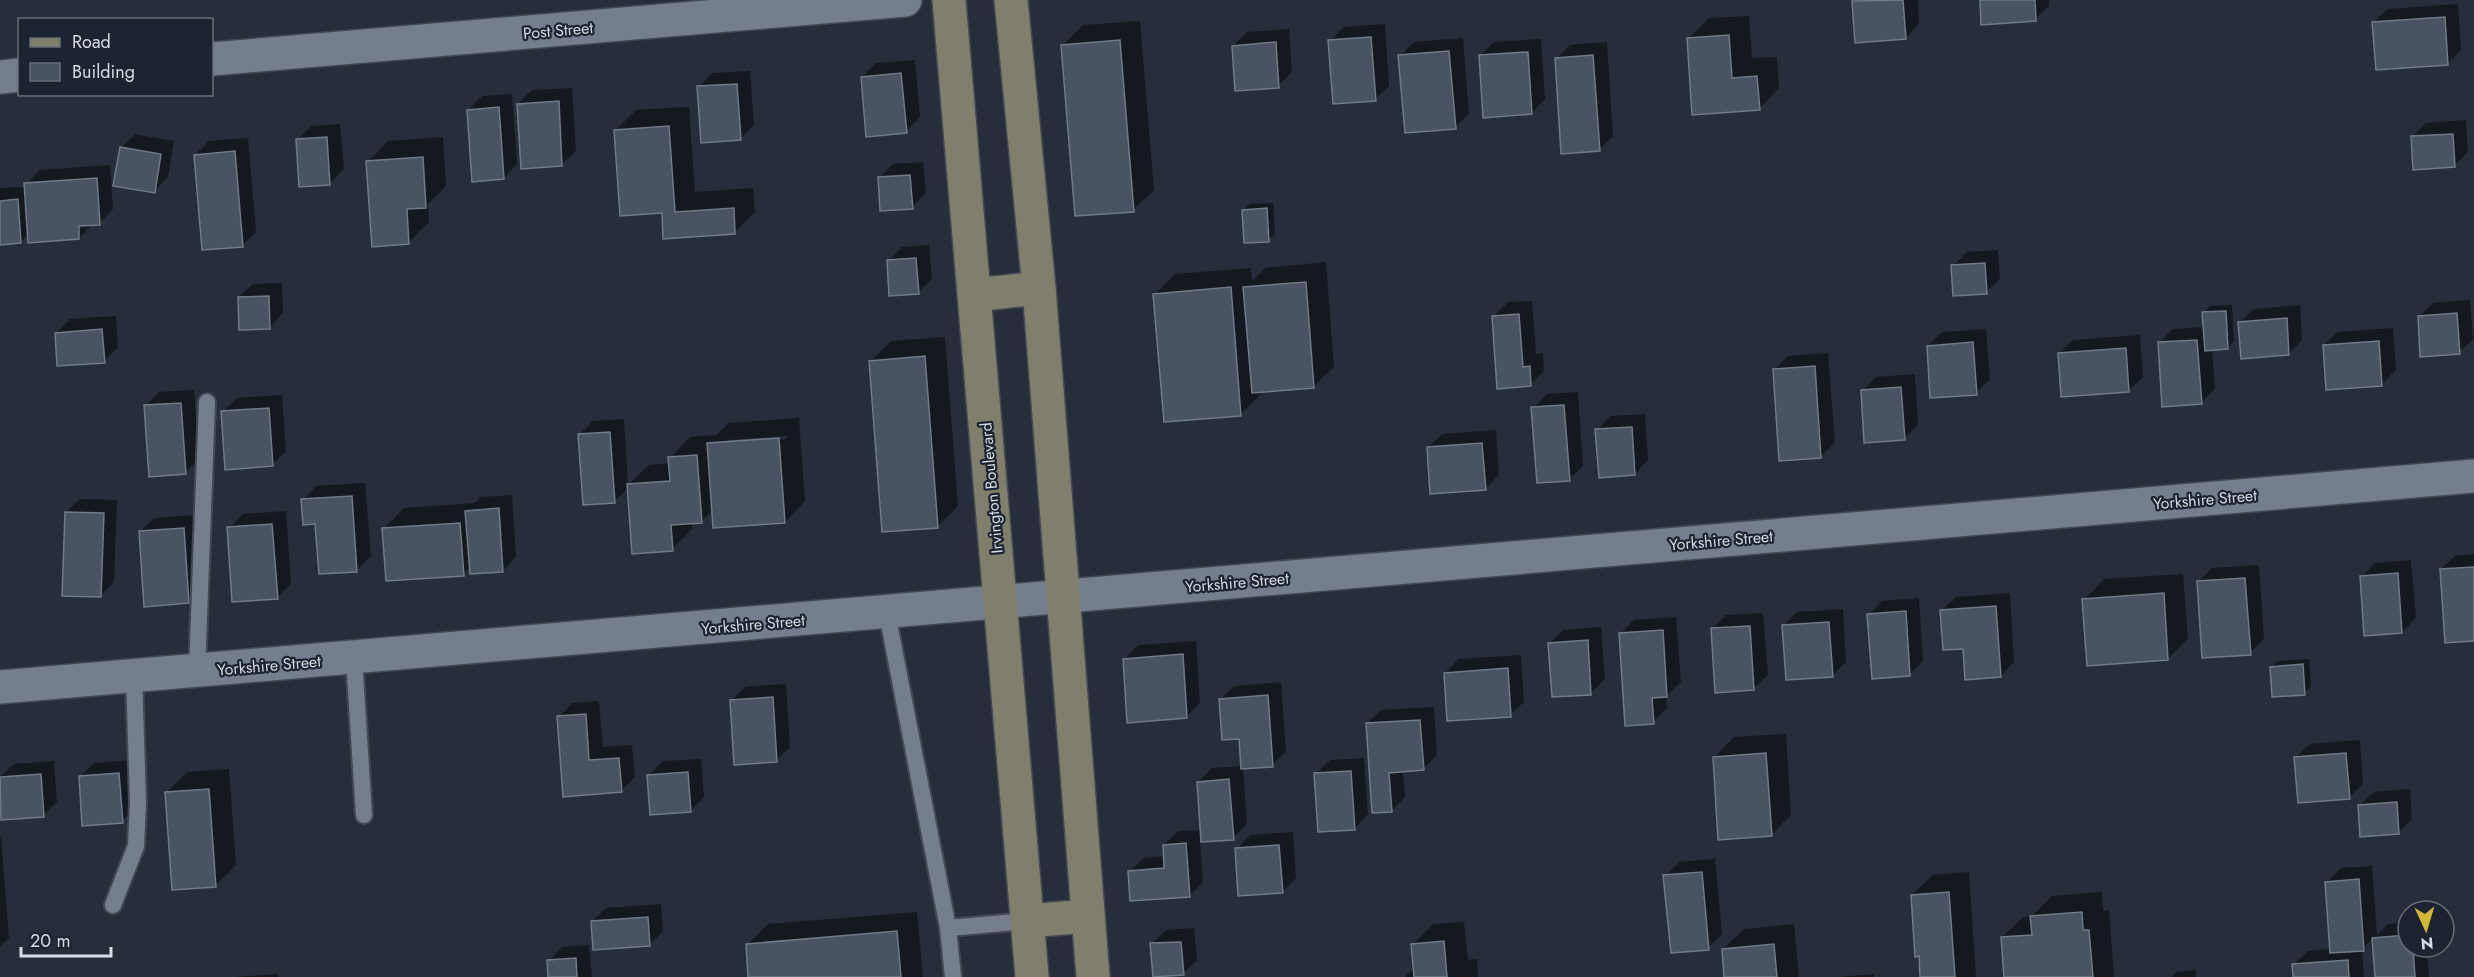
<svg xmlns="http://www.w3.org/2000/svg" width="2474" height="977" font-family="Jost,sans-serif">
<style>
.shadow{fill:#0007;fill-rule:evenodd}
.building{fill:#4a5362;stroke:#707a89;stroke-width:1.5}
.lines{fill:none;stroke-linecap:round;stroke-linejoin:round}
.service-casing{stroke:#434954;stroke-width:20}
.minor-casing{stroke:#434954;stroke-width:36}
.secondary-casing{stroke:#434954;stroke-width:36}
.service{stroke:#757e8e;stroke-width:16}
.minor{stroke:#757e8e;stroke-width:33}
.secondary{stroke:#7f7f6b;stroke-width:33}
.labels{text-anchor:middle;stroke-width:4.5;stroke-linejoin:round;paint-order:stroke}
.street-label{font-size:16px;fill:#d6dbe4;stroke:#1c2431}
</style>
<rect width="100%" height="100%" fill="#262e3b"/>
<g class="shadow">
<polygon points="1855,0 1918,0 1919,24 1906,38 1854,2"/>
<polygon points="1981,0 2049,0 2049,6 2035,19"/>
<polygon points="2458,4 2461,50 2447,64 2374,22 2388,9"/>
<polygon points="1749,16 1752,58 1777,57 1779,88 1759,109 1688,39 1709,18"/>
<polygon points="1140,21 1154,190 1133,210 1062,46 1083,25"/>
<polygon points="1385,24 1389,86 1375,99 1330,41 1344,27"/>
<polygon points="1289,29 1292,72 1278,86 1233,46 1247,32"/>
<polygon points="1463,38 1469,114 1455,127 1400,56 1414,42"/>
<polygon points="1541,39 1545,99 1532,113 1480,56 1494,42"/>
<polygon points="1607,42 1613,136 1599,150 1556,59 1570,45"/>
<polygon points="915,60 920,117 906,131 862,77 876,63"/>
<polygon points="750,71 754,125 740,139 699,87 712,73"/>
<polygon points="572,88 576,151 562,164 518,104 532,90"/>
<polygon points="512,94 517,164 504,178 468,110 482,96"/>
<polygon points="689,107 695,192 753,188 755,212 735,232 663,211 616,130 636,110"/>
<polygon points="2466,120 2468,152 2454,166 2412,137 2426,123"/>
<polygon points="340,124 344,169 330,183 297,140 311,126"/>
<polygon points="135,134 174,141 168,177 154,191 121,148"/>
<polygon points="443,137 446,186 428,204 429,222 409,242 368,162 388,141"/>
<polygon points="248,138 256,232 242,246 195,155 209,141"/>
<polygon points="923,162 926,193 912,207 879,178 893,164"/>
<polygon points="110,165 113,209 99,223 93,224 79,238 29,233 21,242 0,243 0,188 26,187 26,184 40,170"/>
<polygon points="1273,203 1275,234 1268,240 1243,211 1250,204"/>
<polygon points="929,245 932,279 918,293 889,261 902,247"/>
<polygon points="1998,250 2000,279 1986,292 1953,266 1967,252"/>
<polygon points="1326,262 1334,367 1313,387 1261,391 1261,394 1240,415 1155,294 1175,274 1251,268 1252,281 1265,268"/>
<polygon points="282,283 283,313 270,327 239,297 253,284"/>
<polygon points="2470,300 2473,339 2459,352 2419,317 2433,303"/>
<polygon points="1532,301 1536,354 1543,353 1544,371 1530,385 1494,316 1508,302"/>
<polygon points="2232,305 2234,341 2228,348 2212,349 2215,389 2201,403 2159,343 2173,329 2205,327 2204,313 2210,306"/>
<polygon points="2300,305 2302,340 2289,354 2240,322 2254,309"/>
<polygon points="116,316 118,347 104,361 56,333 70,319"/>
<polygon points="2393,328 2396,370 2382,384 2324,345 2338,332"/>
<polygon points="1986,329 1990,379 1976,393 1928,346 1942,332"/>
<polygon points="2140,335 2143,377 2129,390 2059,353 2073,340"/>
<polygon points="945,337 958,506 938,526 870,362 891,341"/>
<polygon points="1828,353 1835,443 1821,456 1774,370 1788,356"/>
<polygon points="1915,374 1918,425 1904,439 1862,391 1876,377"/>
<polygon points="194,390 199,459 185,473 145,406 159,392"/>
<polygon points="1578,392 1583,466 1569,479 1533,408 1547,394"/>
<polygon points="282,395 286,451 272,465 223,412 237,398"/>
<polygon points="1645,414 1648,460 1635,474 1597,430 1610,416"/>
<path d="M 799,418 L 805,501 L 785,522 L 713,510 L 701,522 L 692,522 L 692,529 L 672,549 L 629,487 L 615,501 L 579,435 L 593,421 L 624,419 L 628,485 L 649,465 L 670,463 L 670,458 L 690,437 L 716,435 L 729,423 ZM 787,436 L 787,439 L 728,443 L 728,440 Z"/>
<polygon points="1496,430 1499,475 1485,489 1428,448 1442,434"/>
<polygon points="365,483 371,556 357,570 317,522 303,500 316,486"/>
<polygon points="512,495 516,557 503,571 471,567 463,574 384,529 404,508 475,503 480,497"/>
<polygon points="80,499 117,500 114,582 100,596 66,512"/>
<polygon points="286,511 291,584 277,598 229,528 243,514"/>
<polygon points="197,515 202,588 188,602 140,532 154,518"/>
<polygon points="2474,554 2474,639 2441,569 2455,556"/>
<polygon points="2411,560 2416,618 2402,632 2361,577 2375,563"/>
<polygon points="2259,565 2264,639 2250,653 2198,582 2212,568"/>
<polygon points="2183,574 2188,638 2168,659 2084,600 2104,579"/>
<polygon points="2010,593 2014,662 2001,676 1965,647 1942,610 1956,597"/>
<polygon points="1919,598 1923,661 1910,674 1869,615 1882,601"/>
<polygon points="1843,609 1846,662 1833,675 1783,626 1797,612"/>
<polygon points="1763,613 1768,675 1754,688 1712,629 1726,615"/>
<polygon points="1676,617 1681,682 1666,696 1667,708 1653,722 1620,634 1634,620"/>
<polygon points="1601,627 1605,679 1591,693 1549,644 1563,630"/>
<polygon points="1196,641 1200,703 1187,716 1125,659 1138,645"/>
<polygon points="1521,655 1524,702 1510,715 1445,673 1459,659"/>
<polygon points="2309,659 2311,687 2304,693 2272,667 2278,661"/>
<polygon points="1281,682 1286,752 1272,765 1243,767 1247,824 1233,838 1200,840 1203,882 1189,896 1130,871 1144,858 1165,856 1164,845 1178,831 1202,830 1198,782 1212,768 1243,766 1241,737 1221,699 1234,686"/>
<polygon points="786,684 790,747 776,761 731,701 745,687"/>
<polygon points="599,701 603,747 632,745 635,777 621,791 564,795 559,717 572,703"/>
<polygon points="1434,707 1437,755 1423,769 1403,770 1405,797 1391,811 1367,724 1381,710"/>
<polygon points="1786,734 1791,815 1771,835 1714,758 1734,737"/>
<polygon points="2360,740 2363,784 2349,798 2296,757 2310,744"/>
<polygon points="1364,758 1368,814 1355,828 1316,774 1330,760"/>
<polygon points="701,759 704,797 690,811 649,775 663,761"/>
<polygon points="133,760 136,808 122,821 80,777 94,763"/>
<polygon points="54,761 57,802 43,815 3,818 0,777 14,764"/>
<polygon points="229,769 236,865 215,886 167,792 187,772"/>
<polygon points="2410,789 2412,819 2398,833 2360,805 2374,792"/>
<polygon points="1293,832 1296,878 1282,892 1237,849 1250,835"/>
<polygon points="1,837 9,938 0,947 0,838"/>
<polygon points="1715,859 1722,934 1708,948 1665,876 1679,862"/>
<polygon points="2372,866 2377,935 2388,924 2408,923 2408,947 2427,947 2429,977 2377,977 2374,938 2362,949 2364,977 2295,977 2294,964 2308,951 2331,949 2327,882 2341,868"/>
<polygon points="1969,872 1976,977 1920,977 1912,895 1933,875"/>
<polygon points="2102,892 2103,911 2109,910 2114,977 2005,977 2002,937 2023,917 2032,916 2052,896"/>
<polygon points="661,904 663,931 649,945 592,922 606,908"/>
<polygon points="917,912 923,977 750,977 747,945 768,924"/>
<polygon points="1464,922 1468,960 1477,959 1478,977 1405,977 1414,968 1412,945 1433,924"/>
<polygon points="1794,924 1799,977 1726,977 1723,949 1744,929"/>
<polygon points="1194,928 1197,960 1183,974 1152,944 1166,930"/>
<polygon points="589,945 592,977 550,977 549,961 562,947"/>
<polygon points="2196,970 2196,977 2171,977 2176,972"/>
<polygon points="278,974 279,977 235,977"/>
<polygon points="1874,974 1874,977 1837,977"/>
</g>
<g class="building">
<polygon points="1903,0 1906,39 1855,43 1852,1"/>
<polygon points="1980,0 2035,0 2036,21 1981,25"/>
<polygon points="2445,17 2448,65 2376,70 2372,22"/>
<polygon points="1729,35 1732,78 1757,76 1760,110 1692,115 1687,38"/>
<polygon points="1371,37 1376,101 1333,104 1328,40"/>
<polygon points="1120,40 1134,212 1075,216 1061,45"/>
<polygon points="1276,42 1279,88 1235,91 1232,46"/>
<polygon points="1449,51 1456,129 1405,133 1398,55"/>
<polygon points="1528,52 1532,114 1483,118 1479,55"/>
<polygon points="1593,55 1600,151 1561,154 1555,58"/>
<polygon points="901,73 907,133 866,137 861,77"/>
<polygon points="737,84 741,140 701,143 697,86"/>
<polygon points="559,101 562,166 521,169 517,104"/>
<polygon points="499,107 504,179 472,182 467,110"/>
<polygon points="669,126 675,212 734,208 735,234 663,239 662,213 620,216 614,130"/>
<polygon points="2453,134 2455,167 2413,170 2411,136"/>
<polygon points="327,137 330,185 299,187 296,139"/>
<polygon points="120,147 161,154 155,193 113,186"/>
<polygon points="235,151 243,247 202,250 194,155"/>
<polygon points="423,157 426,208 407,209 409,244 372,247 366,161"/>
<polygon points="910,175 913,209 880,211 878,177"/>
<polygon points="97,178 100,225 79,226 79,239 28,243 24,183"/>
<polygon points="18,199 21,243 0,245 0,201"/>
<polygon points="1267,208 1269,242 1244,243 1242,210"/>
<polygon points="916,258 919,294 889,296 887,260"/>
<polygon points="1985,263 1987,294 1953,296 1951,265"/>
<polygon points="1306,282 1314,388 1252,393 1243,287"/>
<polygon points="1231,287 1241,416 1164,422 1153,294"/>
<polygon points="269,296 270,329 239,330 238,297"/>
<polygon points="2226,311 2228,349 2205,351 2202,312"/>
<polygon points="2457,313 2460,354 2420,357 2418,316"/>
<polygon points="1519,314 1523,367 1530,366 1531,386 1497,389 1492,316"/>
<polygon points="2287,318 2289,355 2241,359 2238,322"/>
<polygon points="102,329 105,363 57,366 55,333"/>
<polygon points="2197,340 2202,404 2162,407 2158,342"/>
<polygon points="2379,341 2382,386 2326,390 2323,345"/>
<polygon points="1973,342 1977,395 1930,398 1927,346"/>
<polygon points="2126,348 2129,392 2061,397 2058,353"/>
<polygon points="925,356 938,528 882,532 869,361"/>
<polygon points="1815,366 1821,458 1779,461 1773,369"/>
<polygon points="1901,387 1905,440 1864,443 1861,390"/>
<polygon points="181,403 186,474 149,477 144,405"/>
<polygon points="1564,405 1570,481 1537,483 1531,407"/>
<polygon points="269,408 273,466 225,470 221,411"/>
<polygon points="1632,427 1635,475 1599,478 1595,429"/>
<polygon points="610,432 615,503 583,505 578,434"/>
<polygon points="779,438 785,523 713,528 707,443"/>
<polygon points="1482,443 1486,490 1430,494 1427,447"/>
<polygon points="697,455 702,523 671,525 673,551 632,554 627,484 670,481 668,457"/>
<polygon points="352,496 357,572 319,574 315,524 303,525 301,499"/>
<polygon points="499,508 503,572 470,574 465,511"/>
<polygon points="65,512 104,513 101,597 62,596"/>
<polygon points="460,523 464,576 386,581 382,528"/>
<polygon points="272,524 278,599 232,602 227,527"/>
<polygon points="184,528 189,603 144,607 139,531"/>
<polygon points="2474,567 2474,641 2445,643 2440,569"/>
<polygon points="2398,573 2402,633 2364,636 2360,576"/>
<polygon points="2245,578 2251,655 2202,658 2197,581"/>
<polygon points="2164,593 2168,660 2087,666 2082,599"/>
<polygon points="1996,606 2001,677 1965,680 1963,649 1943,650 1940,610"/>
<polygon points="1906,611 1910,676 1872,679 1867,614"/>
<polygon points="1829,622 1833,677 1786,680 1782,625"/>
<polygon points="1750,626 1754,690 1715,693 1711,628"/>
<polygon points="1663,630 1667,697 1652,698 1654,724 1625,726 1619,633"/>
<polygon points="1588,640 1591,695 1552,697 1548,643"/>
<polygon points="1183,654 1187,718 1127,723 1123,659"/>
<polygon points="2303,664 2305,695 2272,697 2270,667"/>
<polygon points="1508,668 1511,717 1447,721 1444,673"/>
<polygon points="1268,695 1273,767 1241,769 1239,739 1222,740 1219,699"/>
<polygon points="773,697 777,762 734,765 730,700"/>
<polygon points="586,714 589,760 619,758 622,792 563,797 557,716"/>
<polygon points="1420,720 1424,770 1389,773 1392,812 1372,813 1366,723"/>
<polygon points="1766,753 1772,836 1718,840 1713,757"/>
<polygon points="2346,753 2350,799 2298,803 2294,757"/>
<polygon points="1351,771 1355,830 1318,832 1314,773"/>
<polygon points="688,772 691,812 650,815 647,775"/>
<polygon points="119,773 123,823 82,826 79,776"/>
<polygon points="41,774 44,817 1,820 0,777"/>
<polygon points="1229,779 1234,840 1201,842 1197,782"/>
<polygon points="209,789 216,887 172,890 165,792"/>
<polygon points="2397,802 2399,834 2360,837 2358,805"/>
<polygon points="1186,843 1190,897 1130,901 1128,871 1164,868 1163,845"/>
<polygon points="1279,845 1283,893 1238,896 1235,848"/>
<polygon points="1702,872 1709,950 1671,953 1663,875"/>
<polygon points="2359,879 2364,951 2330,953 2325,882"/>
<polygon points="1949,892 1955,977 1920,977 1919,956 1915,957 1911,895"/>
<polygon points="2082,912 2083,930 2089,930 2093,977 2004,977 2001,937 2032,935 2030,916"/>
<polygon points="648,917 650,946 593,950 591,921"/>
<polygon points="897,931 901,977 748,977 746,944"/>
<polygon points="2408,935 2408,947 2413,947 2415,977 2375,977 2372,938"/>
<polygon points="1444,941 1447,977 1414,977 1411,944"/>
<polygon points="1181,942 1184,975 1153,977 1150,943"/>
<polygon points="1774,944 1777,977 1724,977 1722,949"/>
<polygon points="576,958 577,977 548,977 547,960"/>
<polygon points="2348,960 2349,977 2293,977 2292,964"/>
</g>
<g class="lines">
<g class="service-casing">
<g id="service">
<polyline points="887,613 948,928 953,977"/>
<polyline points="354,658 364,815"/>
<polyline points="197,671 207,402"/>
<polyline points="113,905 136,846 138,802 134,676"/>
<polyline points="948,928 1027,921"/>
</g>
</g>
<g class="minor-casing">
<g id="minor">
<polyline points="212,59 905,0"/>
<polyline points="0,77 20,75"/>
<polyline points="0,687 2474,476"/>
</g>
</g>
<g class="secondary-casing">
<g id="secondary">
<polyline points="949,0 1032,977"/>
<polyline points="1011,0 1039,288 1093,977"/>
<polyline points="974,295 1039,288"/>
<polyline points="1027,921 1088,916"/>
</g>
</g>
<use href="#service" class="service"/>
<use href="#minor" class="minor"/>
<use href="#secondary" class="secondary"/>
</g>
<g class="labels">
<g class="street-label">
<text transform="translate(558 30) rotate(-5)" y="6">Post Street</text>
<text transform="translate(991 488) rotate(-95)" y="6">Irvington Boulevard</text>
<text transform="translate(2205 499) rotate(-5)" y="6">Yorkshire Street</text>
<text transform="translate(1721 540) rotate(-5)" y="6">Yorkshire Street</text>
<text transform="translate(1237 582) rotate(-5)" y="6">Yorkshire Street</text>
<text transform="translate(753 624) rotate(-5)" y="6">Yorkshire Street</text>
<text transform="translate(269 665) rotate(-5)" y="6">Yorkshire Street</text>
</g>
</g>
<rect x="18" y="18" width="195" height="78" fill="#1c2431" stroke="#666d79" stroke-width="1.5"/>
<rect x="30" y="38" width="30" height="9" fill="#7f7f6b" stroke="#666d79" stroke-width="1.5"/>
<text x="72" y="48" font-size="18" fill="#d6dbe4">Road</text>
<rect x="30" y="63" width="30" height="18" fill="#4a5362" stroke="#666d79" stroke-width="1.5"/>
<text x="72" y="78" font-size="18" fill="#d6dbe4">Building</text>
<g transform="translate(2426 929) rotate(176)"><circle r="28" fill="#1c2431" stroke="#666d79" stroke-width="1.5"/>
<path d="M0-4.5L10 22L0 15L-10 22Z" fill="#d2b736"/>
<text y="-9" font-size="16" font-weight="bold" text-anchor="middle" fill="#d6dbe4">N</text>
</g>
<path d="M21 947v9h90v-9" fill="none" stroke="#d6dbe4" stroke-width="3"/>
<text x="30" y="947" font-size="18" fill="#d6dbe4" stroke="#1c2431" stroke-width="4.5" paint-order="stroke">20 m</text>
</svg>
